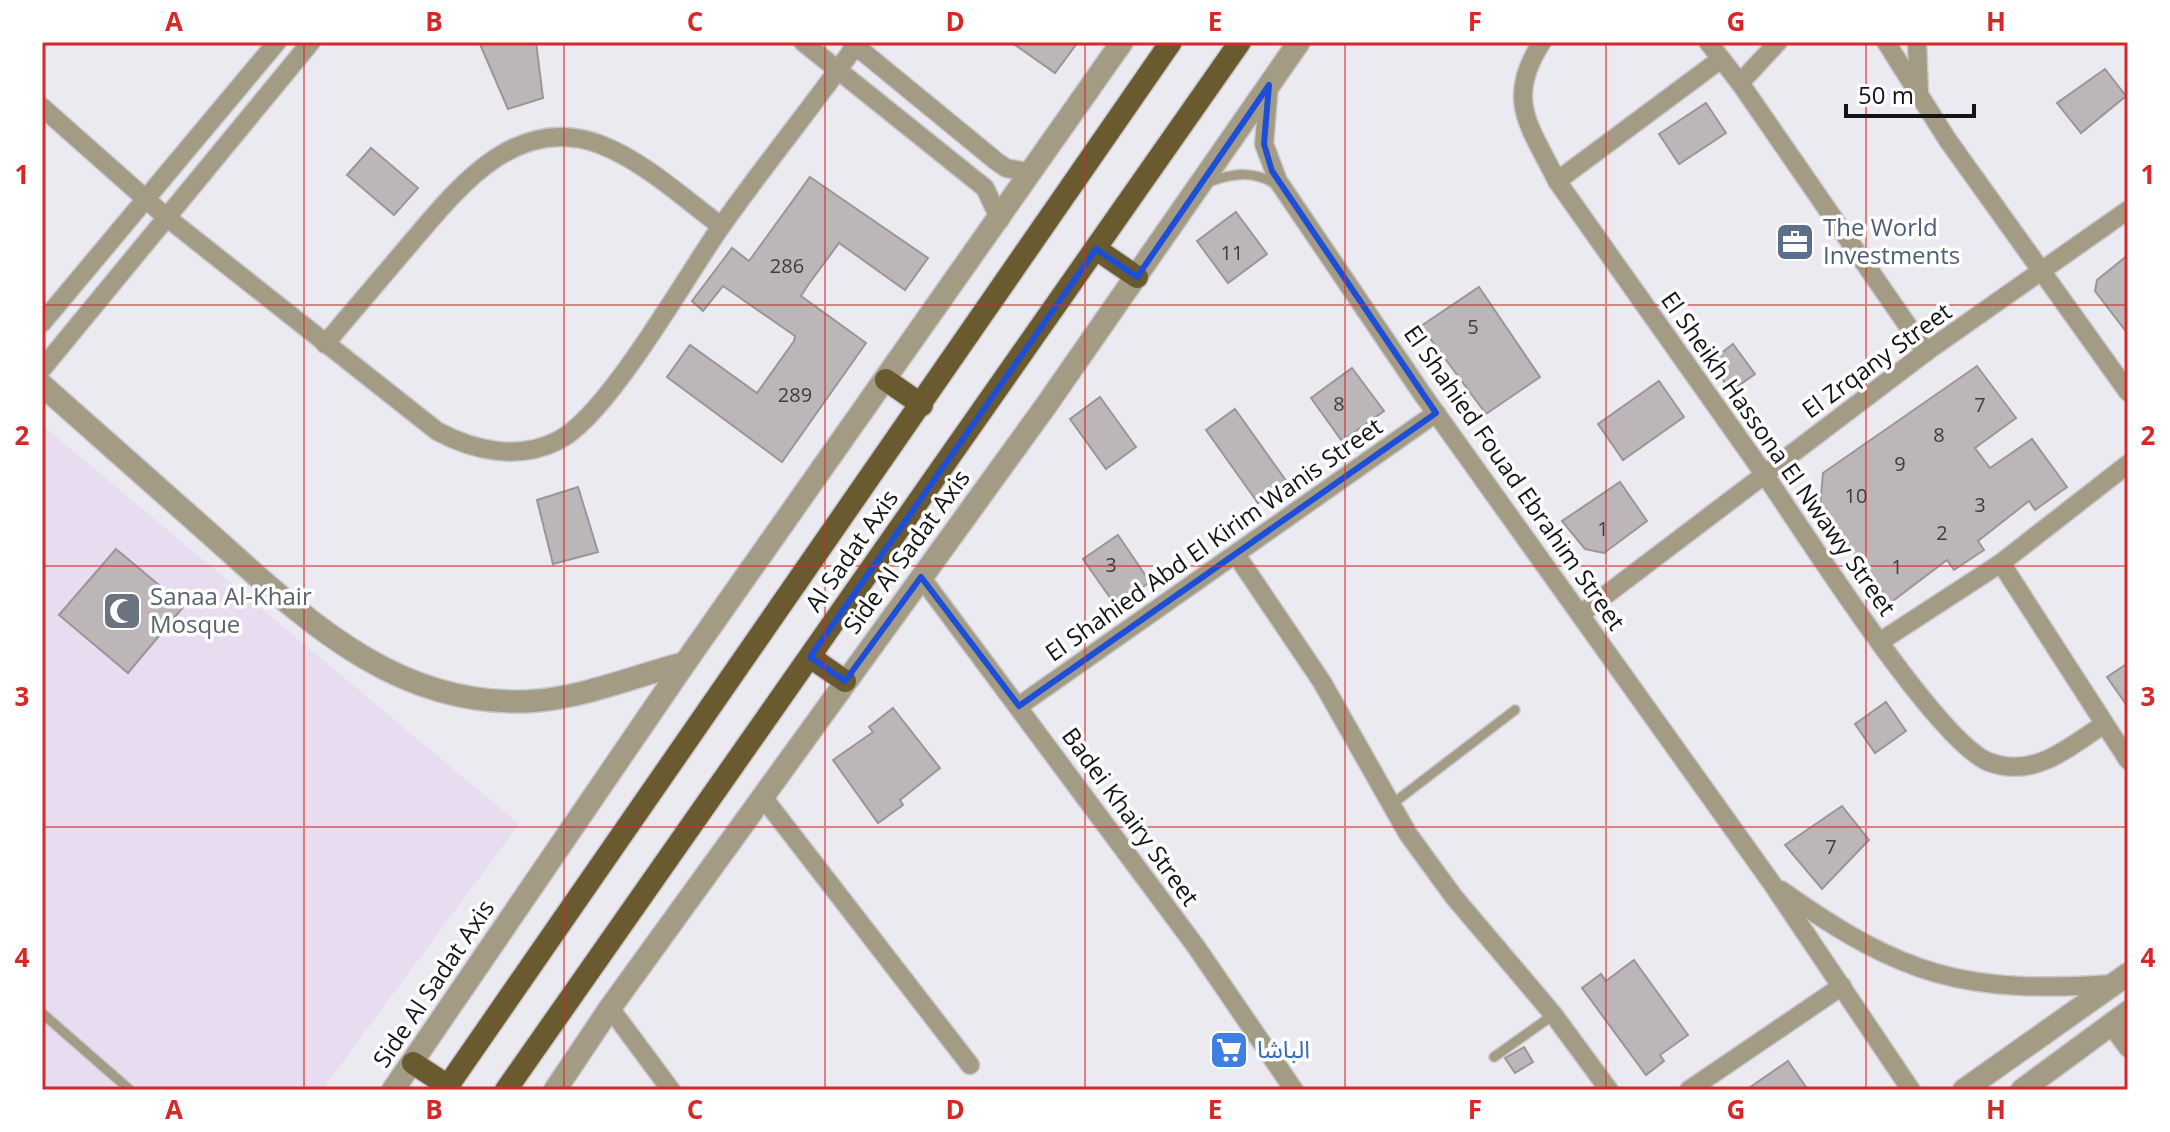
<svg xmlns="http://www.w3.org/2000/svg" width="2170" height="1132" font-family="'Open Sans','Noto Sans Arabic',sans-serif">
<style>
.commercial{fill:#e8dcf0}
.building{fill:#bcb6b8;stroke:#9c9597;stroke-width:2}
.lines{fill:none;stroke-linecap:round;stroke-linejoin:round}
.service-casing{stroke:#c9c8ce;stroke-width:12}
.minor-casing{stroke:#c9c8ce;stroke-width:21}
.tertiary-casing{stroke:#c9c8ce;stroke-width:25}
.primary-casing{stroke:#c9c8ce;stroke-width:25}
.service{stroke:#a49b85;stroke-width:9}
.minor{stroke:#a49b85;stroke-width:18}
.tertiary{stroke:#a49b85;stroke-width:22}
.primary{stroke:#695a2f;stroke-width:22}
.marked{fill:none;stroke:#1d4ed8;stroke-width:6;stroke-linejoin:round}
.grid{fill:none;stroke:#d62828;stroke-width:2;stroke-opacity:0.55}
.labels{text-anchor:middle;stroke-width:7;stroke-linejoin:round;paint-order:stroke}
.number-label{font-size:20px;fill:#3e3c3e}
.service-label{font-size:24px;fill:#4e5e75;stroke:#fff;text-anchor:start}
.street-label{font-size:24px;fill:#141416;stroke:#fff}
.worship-label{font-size:24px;fill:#5b616d;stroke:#fff;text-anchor:start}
.shop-label{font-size:24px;fill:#366cbe;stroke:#fff;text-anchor:start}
.neatline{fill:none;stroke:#d62828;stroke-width:3}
.grid-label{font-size:26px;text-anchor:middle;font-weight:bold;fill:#d62828}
</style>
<rect width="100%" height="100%" fill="#ebeaf1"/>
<polygon class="commercial" points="42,425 519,824 322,1090 42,1090"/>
<g class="building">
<polygon points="479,42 536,42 543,98 508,109"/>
<polygon points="1011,42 1078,42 1055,73"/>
<polygon points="2105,69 2126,96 2081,133 2057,103"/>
<polygon points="1706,103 1726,133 1679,164 1659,134"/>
<polygon points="371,148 418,188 394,215 347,175"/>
<polygon points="810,177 928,258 905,290 839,243 808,285 801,296 866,343 782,462 667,377 690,345 757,393 794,341 795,336 723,286 703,311 692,301 732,248 749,261"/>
<polygon points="1236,212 1267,254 1228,283 1197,241"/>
<polygon points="2128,255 2128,334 2095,291 2097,280"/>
<polygon points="1479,287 1540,377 1486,414 1421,326"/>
<polygon points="1733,344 1755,374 1731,391 1710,362"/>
<polygon points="1977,366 2016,418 1975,448 1990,468 2032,439 2067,487 2035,510 2029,501 1978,541 1984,550 1954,570 1947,560 1890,603 1820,507 1823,473"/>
<polygon points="1352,368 1384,411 1342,441 1311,398"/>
<polygon points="1659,381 1684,417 1623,460 1598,424"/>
<polygon points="1100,397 1136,447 1106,469 1070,419"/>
<polygon points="1235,409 1287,482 1258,503 1206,430"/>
<polygon points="1620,482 1647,521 1604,553 1585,549 1562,521"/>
<polygon points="578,487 598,552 553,564 537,500"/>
<polygon points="1118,535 1150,582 1116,606 1083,559"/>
<polygon points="116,549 184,606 128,673 59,615"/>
<polygon points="2128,663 2128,707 2107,677"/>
<polygon points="1886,702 1906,731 1875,753 1855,724"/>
<polygon points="893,708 940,768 900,800 903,805 878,823 833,760 873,732 869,727"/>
<polygon points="1842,806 1869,840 1822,889 1785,845"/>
<polygon points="1634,960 1688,1035 1660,1055 1664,1061 1646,1075 1582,988 1601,974 1606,981"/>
<polygon points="1524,1047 1533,1062 1515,1073 1505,1058"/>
<polygon points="1788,1061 1808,1090 1746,1090"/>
</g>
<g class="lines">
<g class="service-casing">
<g id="service">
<path d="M 1209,182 C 1233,173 1256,170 1278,186"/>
<polyline points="1391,805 1515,710"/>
<polyline points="42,1013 130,1090"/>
<polyline points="1494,1057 1553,1015"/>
</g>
</g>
<g class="minor-casing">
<g id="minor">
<polyline points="803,42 985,188 1000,220"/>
<polyline points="851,42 996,161 1006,168 1032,173"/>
<path d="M 1542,42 C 1504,100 1530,126 1557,181 C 1626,280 1697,378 1767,478 C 1805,533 1937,742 1989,762 C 2034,779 2067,748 2103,725"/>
<polyline points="1708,42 1740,83 1926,352"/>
<polyline points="1886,42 1947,139 2128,392"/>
<polyline points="1917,42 1919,94"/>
<polyline points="1740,83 1778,42"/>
<polyline points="1269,85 1264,144 1278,181 1423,395 1771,882 1911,1090"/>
<path d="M 42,107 L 165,216 L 437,431 C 474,451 519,461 559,440 C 608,415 685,278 720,228 C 764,165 814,105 858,42"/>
<polyline points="1557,181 1721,59"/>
<polyline points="42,323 277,42"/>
<path d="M 325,344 C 351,313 378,282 404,251 C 453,194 512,112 599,144 C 644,161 683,198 721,226"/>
<polyline points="42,369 311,42"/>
<polyline points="1237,556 1322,682 1408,834 1454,897 1553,1014 1609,1090"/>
<polyline points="2001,563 2128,760"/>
<polyline points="921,577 1197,948 1294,1090"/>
<polyline points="1582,613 1926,352 2128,210"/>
<polyline points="1881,641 2001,563 2128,464"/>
<polyline points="1019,706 1436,413"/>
<polyline points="762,796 970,1065"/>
<path d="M 1781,890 C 1904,977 1964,994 2114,984"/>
<polyline points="610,1008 671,1090"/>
<polyline points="2111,1025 2128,1048"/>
<polyline points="1689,1090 1842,986"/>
</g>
</g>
<g class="tertiary-casing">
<g id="tertiary">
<path d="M 42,385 C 98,434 154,484 210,534 C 304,618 397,710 533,701 C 586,697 634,676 685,663"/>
<polyline points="393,1090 685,663 1122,42"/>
<polyline points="555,1090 610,1008 1045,407 1299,42"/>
<polyline points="1964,1090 2128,974"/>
<polyline points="2022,1090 2128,1012"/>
</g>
</g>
<g class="primary-casing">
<g id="primary">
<polyline points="1096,249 1137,277"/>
<polyline points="886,380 922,405"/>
<polyline points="810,657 845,681"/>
<polyline points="413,1063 448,1086"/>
<polyline points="445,1090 1171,42"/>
<polyline points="506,1090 1240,42"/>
</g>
</g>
<use href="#service" class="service"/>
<use href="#minor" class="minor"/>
<use href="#tertiary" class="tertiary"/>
<use href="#primary" class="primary"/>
</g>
<path class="marked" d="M 1269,85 L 1264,144 L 1272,171 L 1436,413 L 1019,706 L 921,577 L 845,681 L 810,657 L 1096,249 L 1137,277 Z"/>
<path class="grid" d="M 304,42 L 304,1090M 564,42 L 564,1090M 825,42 L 825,1090M 1085,42 L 1085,1090M 1345,42 L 1345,1090M 1606,42 L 1606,1090M 1866,42 L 1866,1090M 42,305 L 2128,305M 42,566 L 2128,566M 42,827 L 2128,827"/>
<defs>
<g id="office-square" transform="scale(2)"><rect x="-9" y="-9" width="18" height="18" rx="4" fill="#5c6f8a" stroke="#fff"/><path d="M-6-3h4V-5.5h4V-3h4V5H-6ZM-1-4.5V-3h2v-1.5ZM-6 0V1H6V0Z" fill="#fff"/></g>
<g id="mosque-square" transform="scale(2)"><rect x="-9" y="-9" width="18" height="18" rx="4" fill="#6b7280" stroke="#fff"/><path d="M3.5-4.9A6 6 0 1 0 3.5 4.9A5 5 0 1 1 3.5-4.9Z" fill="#fff"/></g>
<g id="supermarket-square" transform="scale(2)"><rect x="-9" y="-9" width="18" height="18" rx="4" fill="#3f7fe0" stroke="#fff"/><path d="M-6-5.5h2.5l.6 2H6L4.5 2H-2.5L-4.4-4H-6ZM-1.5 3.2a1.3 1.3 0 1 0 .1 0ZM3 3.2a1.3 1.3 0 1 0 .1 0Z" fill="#fff"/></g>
</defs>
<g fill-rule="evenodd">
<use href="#office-square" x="1795" y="242"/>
<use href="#mosque-square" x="122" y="611"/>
<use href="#supermarket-square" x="1229" y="1050"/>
</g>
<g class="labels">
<g class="number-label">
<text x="1232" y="260">11</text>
<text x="787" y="273">286</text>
<text x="1473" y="334">5</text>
<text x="795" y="402">289</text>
<text x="1339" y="411">8</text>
<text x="1980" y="412">7</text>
<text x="1939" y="442">8</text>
<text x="1900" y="471">9</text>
<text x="1856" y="503">10</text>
<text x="1980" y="512">3</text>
<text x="1603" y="536">1</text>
<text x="1942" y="540">2</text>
<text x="1111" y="572">3</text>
<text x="1897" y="574">1</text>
<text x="1831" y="854">7</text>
</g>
<g class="service-label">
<text x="1823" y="236">The World<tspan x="1823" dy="28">Investments</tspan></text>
</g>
<g class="street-label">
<text transform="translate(1877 361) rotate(-36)" y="8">El Zrqany Street</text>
<text transform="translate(1778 454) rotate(55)" y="8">El Sheikh Hassona El Nwawy Street</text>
<text transform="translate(1514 478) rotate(55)" y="8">El Shahied Fouad Ebrahim Street</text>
<text transform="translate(1214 540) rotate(-35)" y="8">El Shahied Abd El Kirim Wanis Street</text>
<text transform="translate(852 551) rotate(-55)" y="8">Al Sadat Axis</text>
<text transform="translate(907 552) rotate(-54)" y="8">Side Al Sadat Axis</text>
<text transform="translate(1130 817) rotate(54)" y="8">Badei Khairy Street</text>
<text transform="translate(434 984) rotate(-56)" y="8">Side Al Sadat Axis</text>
</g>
<g class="worship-label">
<text x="150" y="605">Sanaa Al-Khair<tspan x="150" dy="28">Mosque</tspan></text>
</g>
<g class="shop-label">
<text x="1257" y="1058">الباشا</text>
</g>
</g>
<rect width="2170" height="1132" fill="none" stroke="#ffffff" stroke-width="88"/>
<path d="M1846 104v12h128v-12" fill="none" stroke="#141416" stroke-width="4"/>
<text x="1858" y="104" font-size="24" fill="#141416" stroke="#ffffff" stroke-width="6" paint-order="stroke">50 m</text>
<rect x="44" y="44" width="2082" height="1044" class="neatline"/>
<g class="grid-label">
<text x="174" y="31">A</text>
<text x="434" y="31">B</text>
<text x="695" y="31">C</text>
<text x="955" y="31">D</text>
<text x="1215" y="31">E</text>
<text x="1475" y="31">F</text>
<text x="1736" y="31">G</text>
<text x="1996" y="31">H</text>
<text x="22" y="184">1</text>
<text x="2148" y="184">1</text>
<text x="22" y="445">2</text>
<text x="2148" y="445">2</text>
<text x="22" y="706">3</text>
<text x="2148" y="706">3</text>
<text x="22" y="967">4</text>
<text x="2148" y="967">4</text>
<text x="174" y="1119">A</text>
<text x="434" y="1119">B</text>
<text x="695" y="1119">C</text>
<text x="955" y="1119">D</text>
<text x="1215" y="1119">E</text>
<text x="1475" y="1119">F</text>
<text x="1736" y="1119">G</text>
<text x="1996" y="1119">H</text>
</g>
</svg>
